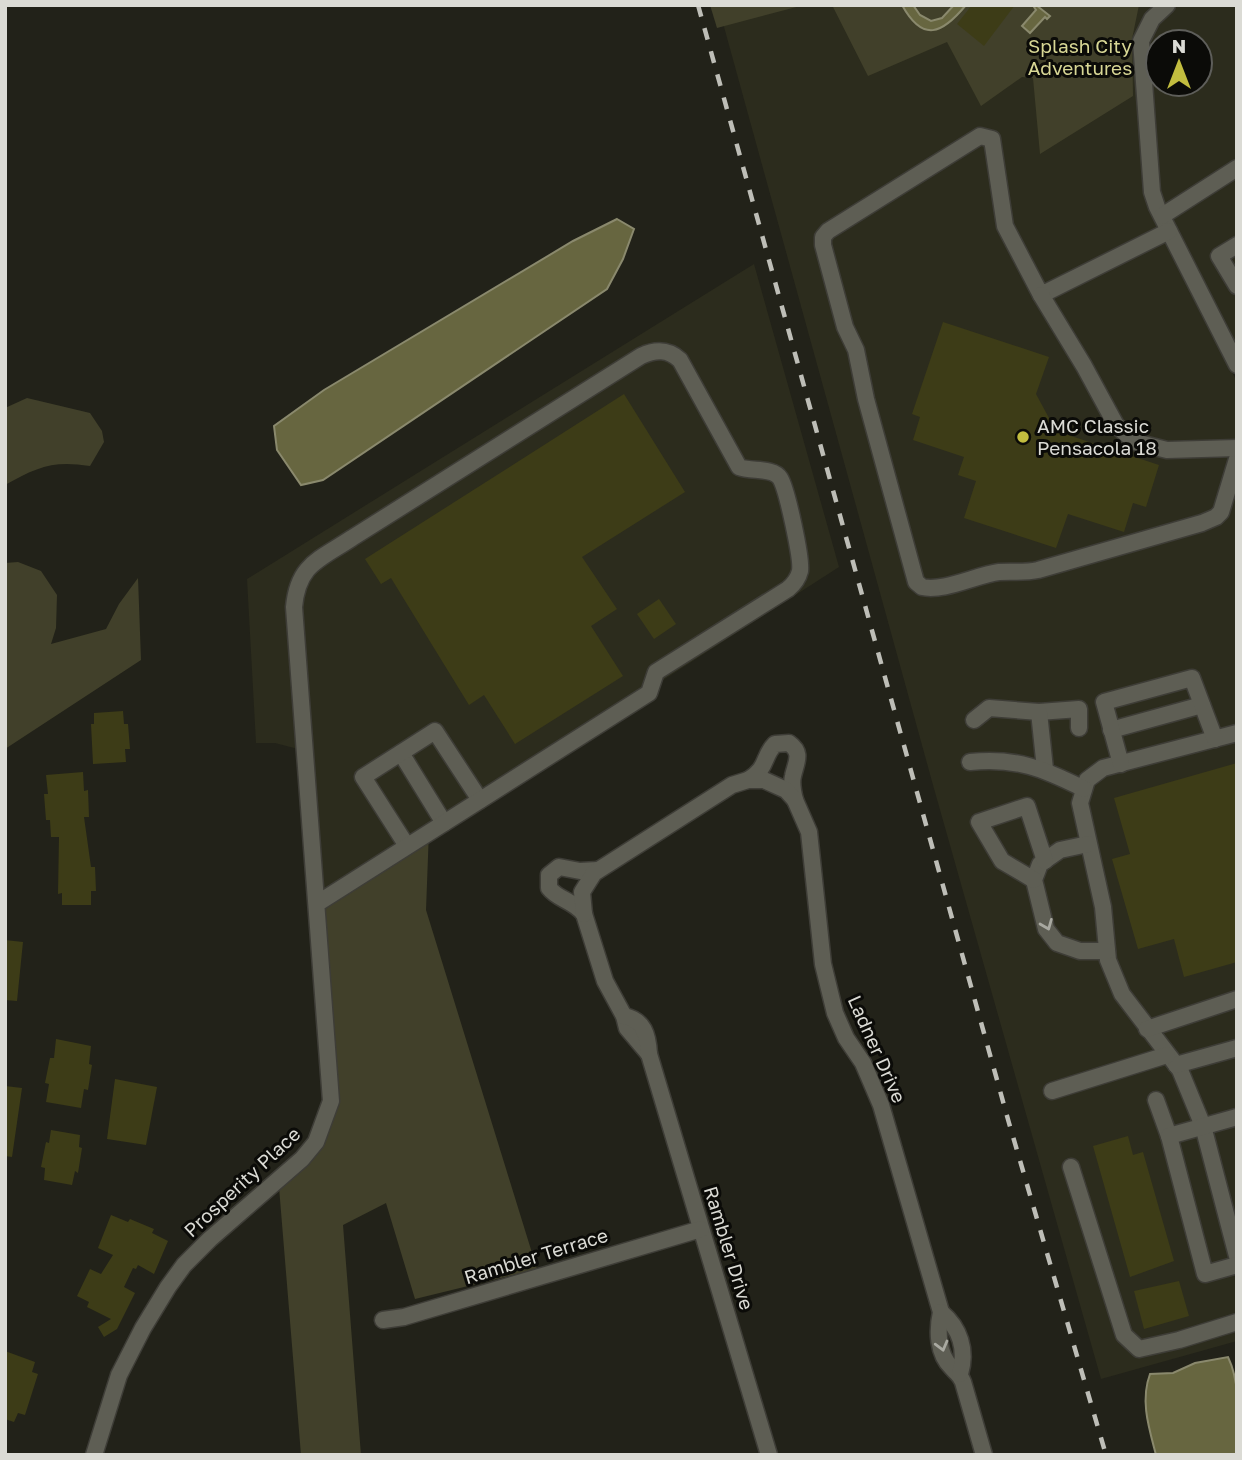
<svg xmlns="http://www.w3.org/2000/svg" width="1242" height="1460" font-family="'Golos Text',sans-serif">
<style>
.built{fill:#2c2c1d;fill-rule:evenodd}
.green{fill:#41402a}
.water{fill:#676640;stroke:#8a896d;stroke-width:2}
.building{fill:#3d3c17}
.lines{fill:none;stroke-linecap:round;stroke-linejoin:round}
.minor-casing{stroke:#3e3d37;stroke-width:19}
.minor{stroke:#5e5e54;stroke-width:16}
.rail{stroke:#bebeb7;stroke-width:4.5;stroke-dasharray:12 12;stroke-linecap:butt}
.oneway{stroke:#a9a9a1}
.poi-dot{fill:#c2bd3f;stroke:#0b0b08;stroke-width:2.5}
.labels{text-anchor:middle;stroke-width:6;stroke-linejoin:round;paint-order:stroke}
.park-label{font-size:19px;fill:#d8d795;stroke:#0b0b08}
.poi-label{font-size:19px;fill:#dbdbd5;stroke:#0b0b08;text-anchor:start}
.street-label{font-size:19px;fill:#dbdbd5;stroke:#0b0b08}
</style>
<rect width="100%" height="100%" fill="#222219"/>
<g class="built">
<polygon points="718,5 1156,5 1148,13 1139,27 1134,41 1146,193 1151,210 1237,382 1237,1108 1195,1120 1237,1285 1237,1341 1101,1379 933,785"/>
<path d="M 1178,5 L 1237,5 L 1237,350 L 1164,204 L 1159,190 L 1148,42 L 1157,25 ZM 1158,42 L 1200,42 L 1200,84 L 1158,84 Z"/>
<polygon points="754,264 839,567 380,862 325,900 313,783 298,749 275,743 256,743 247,579"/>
<polygon points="1237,1125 1237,1228 1212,1132"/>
</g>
<g class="green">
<polygon points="710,5 804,5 717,28"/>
<polygon points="832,5 1139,5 1132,39 1133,96 1040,154 1033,78 1022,77 981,106 947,42 868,76"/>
<path d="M 27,398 L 90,413 L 102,431 L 104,442 L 90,466 C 53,460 37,467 5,485 L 5,408 Z"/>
<polygon points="18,562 41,571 57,595 56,628 51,644 106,629 119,604 138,578 141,660 5,749 5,563"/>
<polygon points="429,830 426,910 537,1269 415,1299 386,1203 343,1225 361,1455 301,1455 279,1187 306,1165 321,1148 338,1103 325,900"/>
</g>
<g class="water">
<path d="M 902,5 L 913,5 L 920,15 L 931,21 L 942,18 L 954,5 L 966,5 C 942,34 923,43 902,5 Z"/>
<polygon points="1036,5 1050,16 1047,19 1045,17 1030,33 1022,26 1036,10 1034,7"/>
<polygon points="617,219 634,229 623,259 607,289 323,480 301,485 277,450 274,426 324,390 573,241"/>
<path d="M 1228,1357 C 1242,1386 1237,1424 1237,1455 L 1156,1455 C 1149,1428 1140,1401 1150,1374 L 1173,1373 L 1195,1363 Z"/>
</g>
<g class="building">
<polygon points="972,5 1015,5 984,46 957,24"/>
<polygon points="943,322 1049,357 1036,394 1056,431 1159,465 1146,507 1133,503 1124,532 1068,514 1056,548 964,518 976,481 958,475 964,457 913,440 920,417 912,414"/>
<polygon points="624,394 685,492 582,557 617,609 591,626 623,676 515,744 484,695 469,705 391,578 381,584 365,559"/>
<polygon points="659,599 676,624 654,639 637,614"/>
<polygon points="123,711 124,724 128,724 130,749 125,749 126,762 93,764 91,724 94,724 94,713"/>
<polygon points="1237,763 1237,962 1184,977 1174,939 1138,949 1112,859 1130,854 1114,798"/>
<polygon points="83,772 84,791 88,790 89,817 84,817 91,867 95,867 96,891 91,891 91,905 62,905 62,893 58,894 59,837 51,837 50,820 46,820 44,794 48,794 46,775"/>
<polygon points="5,940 23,942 17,1001 5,1000"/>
<polygon points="56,1039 91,1046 89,1064 92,1065 88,1090 84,1089 81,1108 46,1102 49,1084 45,1083 50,1058 54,1058"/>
<polygon points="115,1079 157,1087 146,1145 107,1139"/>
<polygon points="5,1086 22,1088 12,1157 5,1156"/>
<polygon points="51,1130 80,1135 79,1147 82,1148 78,1173 75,1171 72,1185 44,1180 45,1168 41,1167 46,1142 49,1143"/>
<polygon points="1128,1136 1133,1155 1143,1152 1174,1261 1130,1277 1093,1146"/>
<polygon points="111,1215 128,1222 130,1219 154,1229 152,1233 168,1241 154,1274 138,1265 136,1269 133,1268 124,1287 135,1293 117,1329 104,1337 98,1327 111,1319 87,1307 89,1302 77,1296 90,1269 101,1274 113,1255 98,1248"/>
<polygon points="1179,1281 1189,1316 1144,1329 1134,1291"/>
<polygon points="5,1351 35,1362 32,1372 38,1374 25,1415 18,1413 14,1422 5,1419"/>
</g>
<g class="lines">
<g class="minor-casing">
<g id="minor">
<polyline points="1167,5 1152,19 1141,41 1152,192 1157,207 1237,365"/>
<polyline points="1162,216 1237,168"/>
<path d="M 1169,231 L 1041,295 L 1005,226 L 992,139 L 980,136 L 828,231 L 823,237 L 823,245 L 845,327 L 856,350 L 866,399 L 913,571 L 916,582 L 922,587 C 944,592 976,575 999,572 C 1012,571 1025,573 1038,570 L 1202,523 L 1216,517 L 1221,512 L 1237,459"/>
<polyline points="1237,245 1219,256 1237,286"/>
<polyline points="1041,295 1084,366 1116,425 1135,442 1167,450 1237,448"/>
<polyline points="1039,712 1079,709 1079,728"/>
<polyline points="974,720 989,708 1039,712 1045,769"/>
<polyline points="1111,730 1202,705"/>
<polyline points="1237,733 1103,768 1087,780 1080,803 1103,907 1108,960 1122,994 1180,1070 1203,1126 1237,1256"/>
<polyline points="401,753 444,823"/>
<path d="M 970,762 C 1016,757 1044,769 1084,789"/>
<polyline points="1121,764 1104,702 1192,678 1215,739"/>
<path d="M 748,780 C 769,767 762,757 775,744 L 789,743 C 803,753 796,762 793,776 C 791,784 793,792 795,800"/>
<polyline points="1088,844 1060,850 1040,864 1034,880 1046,929 1057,943 1080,951 1107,951"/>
<polyline points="407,846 363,777 435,731 480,800"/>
<path d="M 598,870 L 580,871 L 559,867 L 549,875 L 549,888 C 558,900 573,900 584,914 L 605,981 L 624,1016 L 627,1028 L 649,1054"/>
<polyline points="1034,880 1002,861 979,822 1027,806 1045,861"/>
<path d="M 584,914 L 582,892 L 594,873 L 732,785 L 748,780 L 764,780 L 786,790 L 795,800 L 809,832 L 823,964 L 835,1013 L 846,1038 L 863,1063 L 881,1105 L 941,1312 C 937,1330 937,1354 952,1368 C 957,1374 960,1374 963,1382 L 984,1455"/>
<path d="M 624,1016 C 644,1020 648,1035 649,1054 L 769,1455"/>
<polyline points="1147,1029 1237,999"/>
<polyline points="1176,1065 1237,1048"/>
<polyline points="1052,1091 1167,1055"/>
<polyline points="1156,1100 1169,1136"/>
<polyline points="1237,1117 1169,1136 1205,1274 1237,1265"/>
<polyline points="1071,1167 1124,1335 1139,1349 1179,1340 1237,1322"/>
<path d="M 941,1312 C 960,1328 967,1350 960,1374"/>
<polyline points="383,1320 404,1317 701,1229"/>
<path d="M 94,1455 L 119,1375 L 143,1328 L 168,1287 L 184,1265 L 210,1239 L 302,1159 L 316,1142 L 331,1101 L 294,607 C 298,564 319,560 352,538 L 641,356 C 656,349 668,349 680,360 L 739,467 C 751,472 773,467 780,478 C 787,489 802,559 800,571 C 798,579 794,584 788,589 L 656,672 L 649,693 L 318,903"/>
</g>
</g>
<use href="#minor" class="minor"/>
<polyline class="rail" points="698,5 1009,1123 1106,1455"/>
</g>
<defs><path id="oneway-chevron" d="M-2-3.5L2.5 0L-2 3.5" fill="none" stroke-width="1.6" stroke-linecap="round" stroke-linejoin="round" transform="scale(1.75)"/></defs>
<g class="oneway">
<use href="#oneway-chevron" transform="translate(1047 925) rotate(68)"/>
<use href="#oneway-chevron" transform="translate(942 1346) rotate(75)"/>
</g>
<circle class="poi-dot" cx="1023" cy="437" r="7"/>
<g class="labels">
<g class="park-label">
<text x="1080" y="53">Splash City<tspan x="1080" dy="22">Adventures</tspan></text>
</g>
<g class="poi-label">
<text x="1037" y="433">AMC Classic<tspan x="1037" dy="22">Pensacola 18</tspan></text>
</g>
<g class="street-label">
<text transform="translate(877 1049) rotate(66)" y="7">Ladner Drive</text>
<text transform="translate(242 1182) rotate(-43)" y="7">Prosperity Place</text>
<text transform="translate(729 1248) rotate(73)" y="7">Rambler Drive</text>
<text transform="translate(536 1256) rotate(-17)" y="7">Rambler Terrace</text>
</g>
</g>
<rect width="1242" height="1460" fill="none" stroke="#dbdbd5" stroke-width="14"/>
<g transform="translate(1179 63)"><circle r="33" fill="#0b0b08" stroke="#5e5e5a" stroke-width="2"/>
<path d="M0-5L12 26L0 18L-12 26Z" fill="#c2bd3f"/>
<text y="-10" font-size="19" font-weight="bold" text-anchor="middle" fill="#dbdbd5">N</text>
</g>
</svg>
